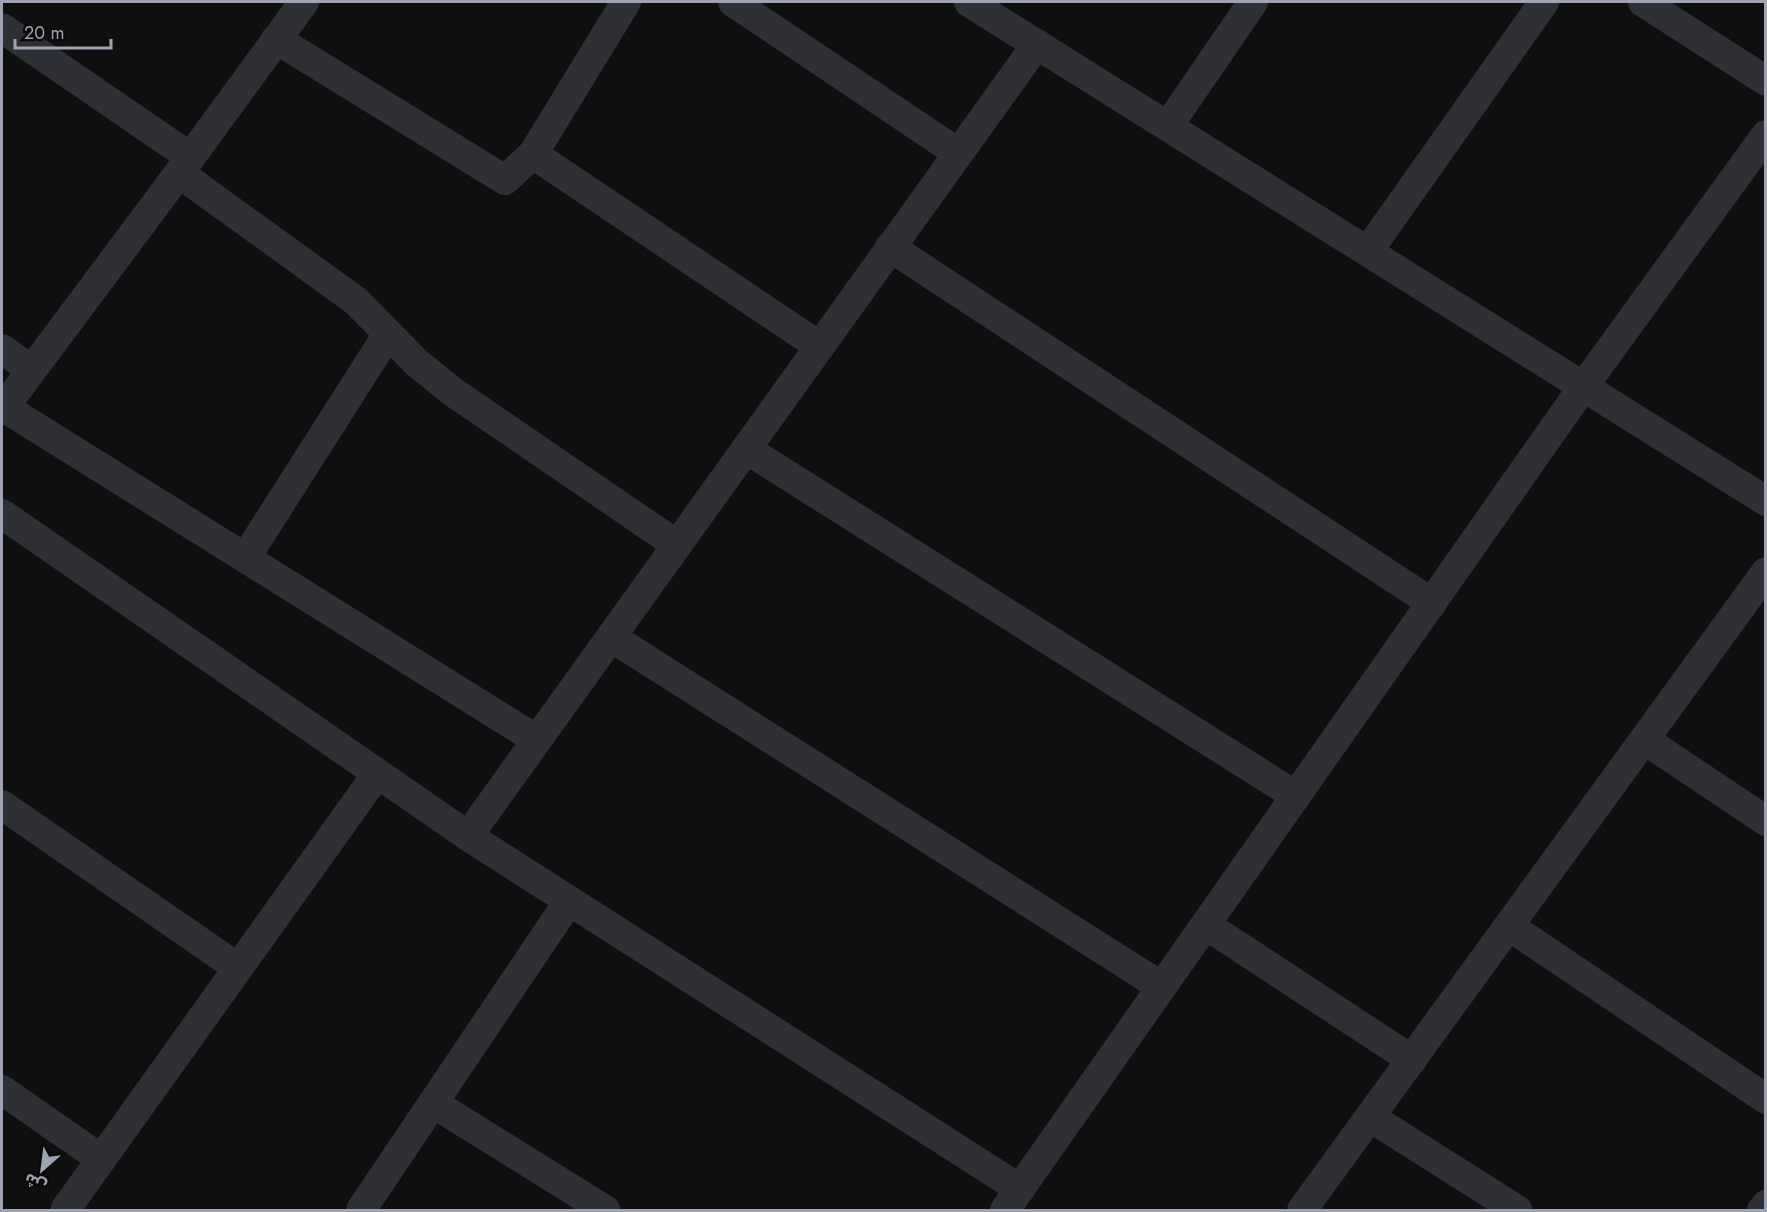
<svg xmlns="http://www.w3.org/2000/svg" width="1767" height="1212" font-family="Jost,'Noto Sans Arabic',sans-serif">
<style>
.lines{fill:none;stroke-linecap:round;stroke-linejoin:round}
.minor{stroke:#2f3035;stroke-width:30}
</style>
<rect width="100%" height="100%" fill="#0f0f10"/>
<g class="lines">
<g class="minor">
<polyline points="733,2 958,153"/>
<polyline points="969,2 1766,501"/>
<polyline points="1643,2 1766,81"/>
<polyline points="2,28 190,157"/>
<polyline points="276,39 505,180 533,154 626,2"/>
<polyline points="1168,126 1253,2"/>
<polyline points="533,154 819,346"/>
<polyline points="179,173 356,301 417,363 453,392 677,545"/>
<polyline points="890,247 1432,603"/>
<polyline points="1368,251 1544,2"/>
<polyline points="2,349 31,370"/>
<polyline points="2,406 537,740"/>
<polyline points="2,410 179,173 304,2"/>
<polyline points="746,449 1296,796"/>
<polyline points="2,514 468,836 1020,1189"/>
<polyline points="246,557 388,334"/>
<polyline points="611,637 1162,987"/>
<polyline points="1645,740 1766,821"/>
<polyline points="2,805 238,968"/>
<polyline points="468,836 1037,44"/>
<polyline points="1206,925 1412,1060"/>
<polyline points="1509,926 1766,1099"/>
<polyline points="2,1090 101,1159"/>
<polyline points="433,1103 605,1210"/>
<polyline points="1370,1117 1517,1210"/>
<polyline points="65,1210 377,774"/>
<polyline points="361,1210 569,901"/>
<polyline points="1005,1210 1583,387 1766,135"/>
<polyline points="1302,1210 1766,572"/>
<polyline points="1762,1210 1766,1205"/>
</g>
</g>
<rect width="1767" height="1212" fill="none" stroke="#9ea3b3" stroke-width="6"/>
<g transform="translate(42 1170) rotate(208)" stroke="#0a0a0b" stroke-width="4.5" paint-order="stroke">
<path d="M0-4.5L10 22L0 15L-10 22Z" fill="#9ea3b3"/>
<text y="-9" font-size="16" font-weight="bold" text-anchor="middle" fill="#9ea3b3">ش</text>
</g>
<path d="M15 39v9h96v-9" fill="none" stroke="#9ea3b3" stroke-width="3"/>
<text x="24" y="39" font-size="18" fill="#9ea3b3" stroke="#0a0a0b" stroke-width="4.5" paint-order="stroke">20 m</text>
</svg>
